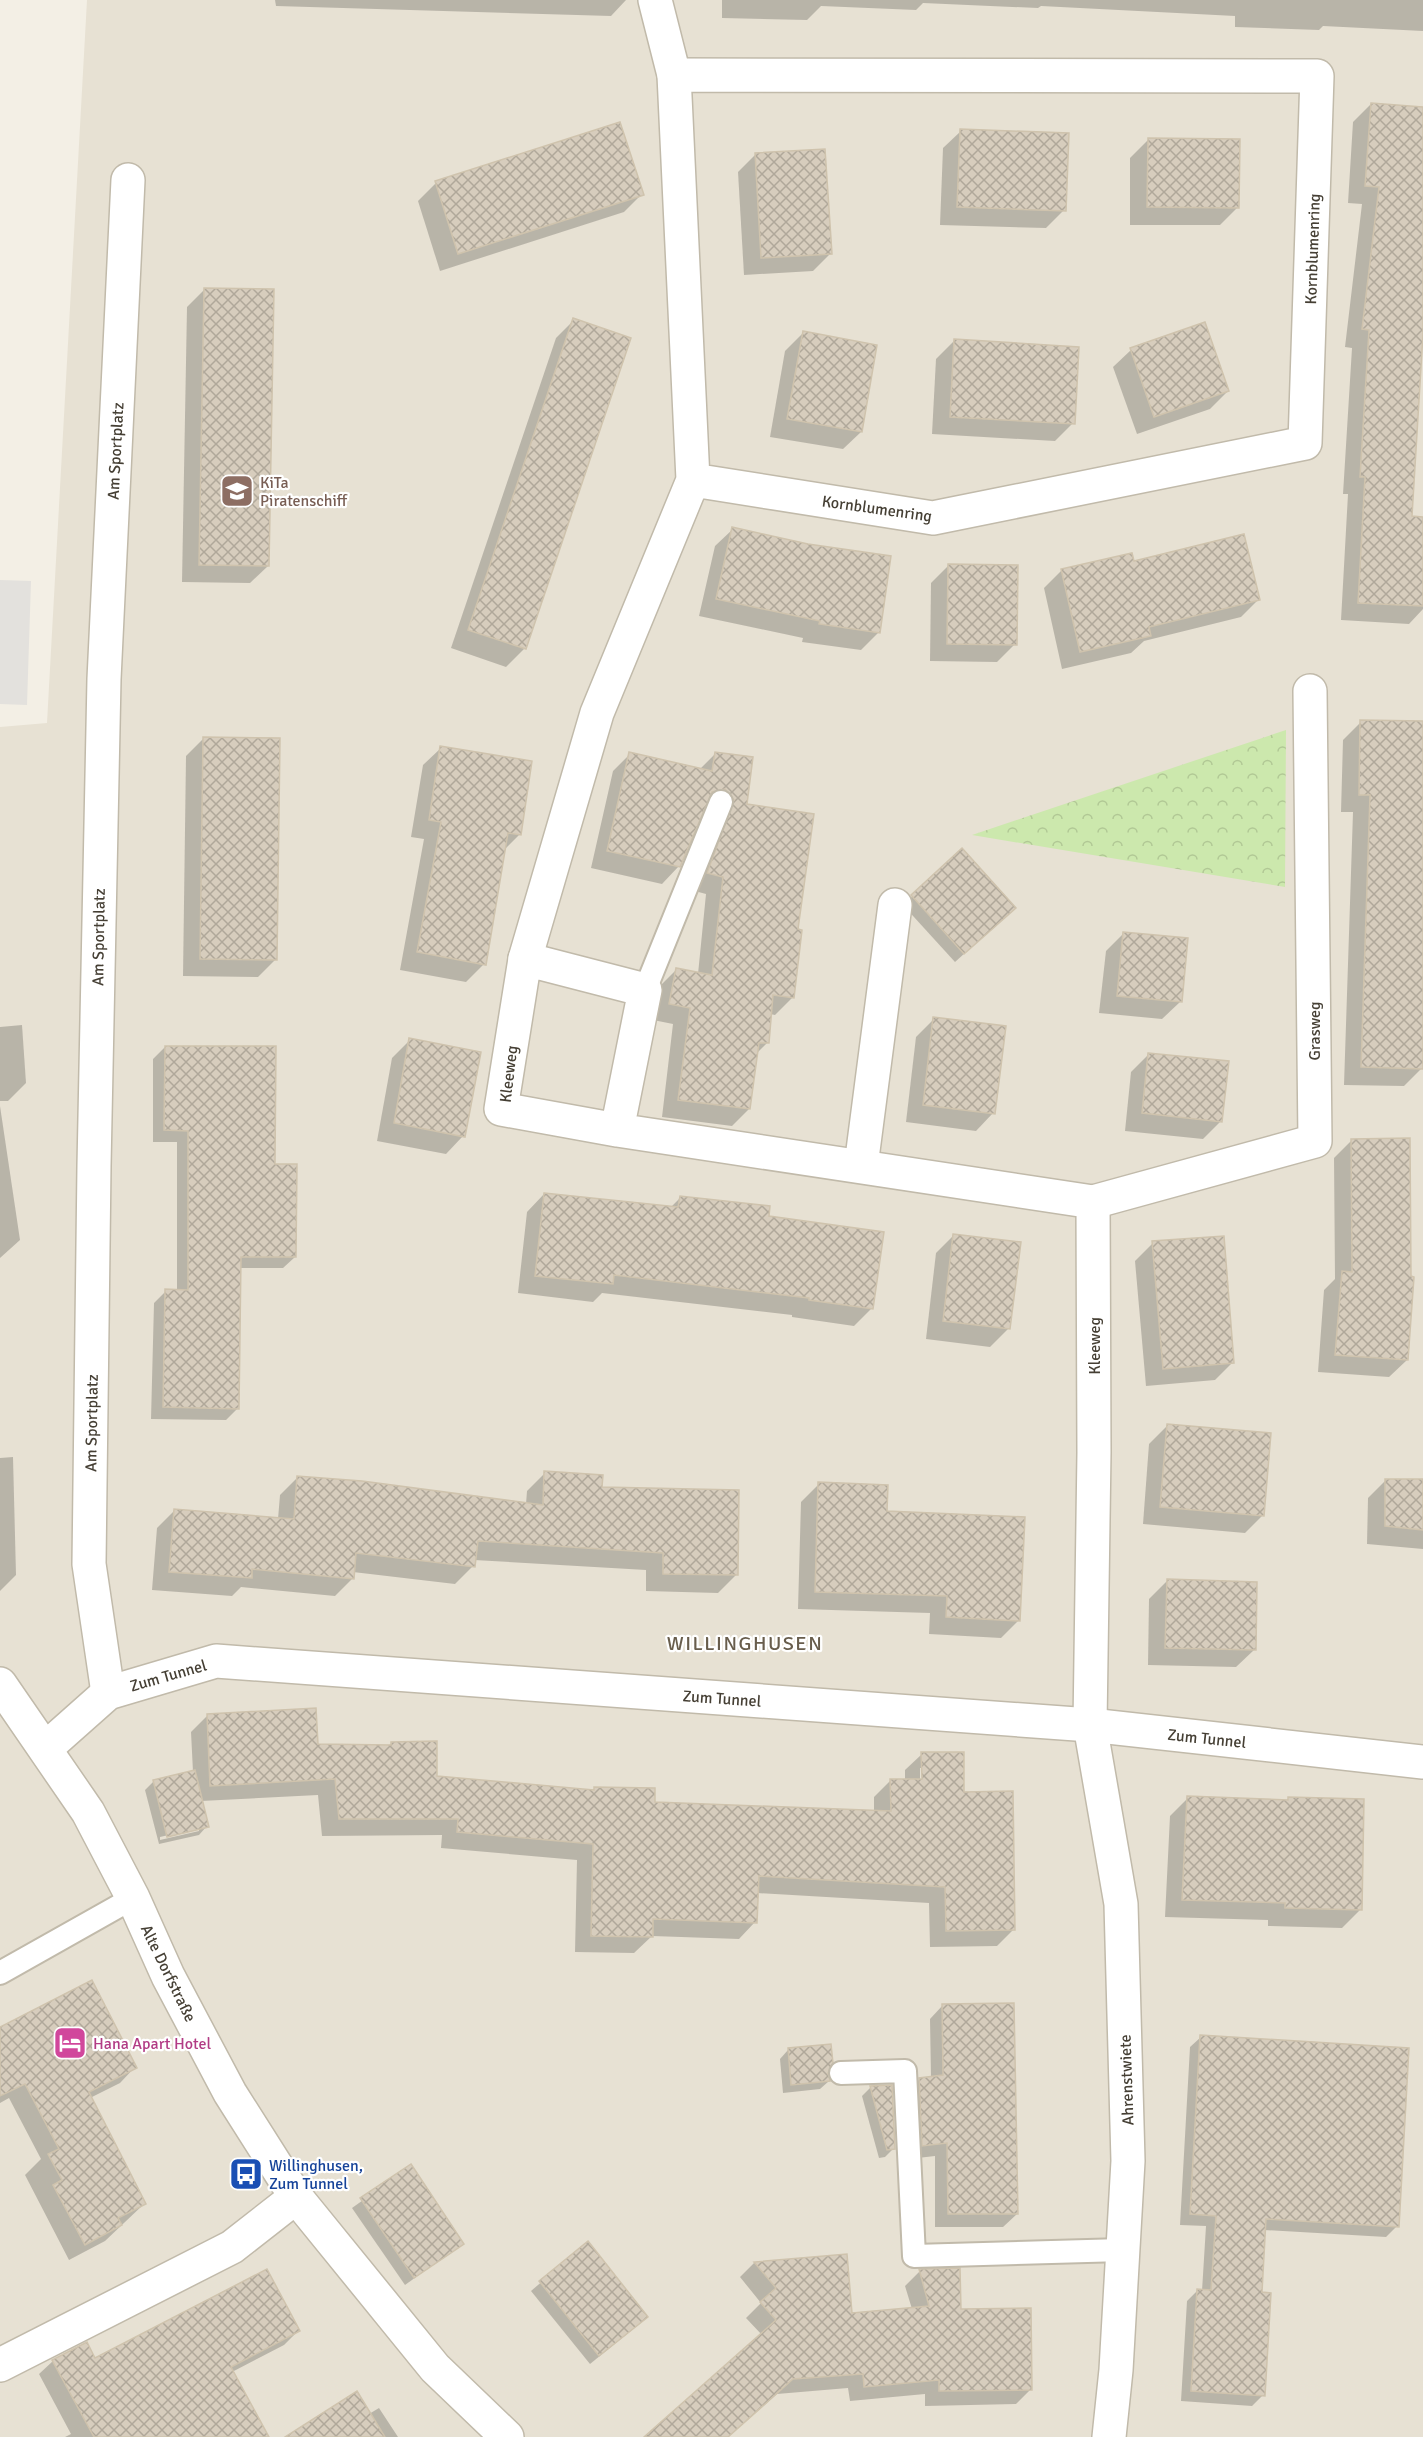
<svg xmlns="http://www.w3.org/2000/svg" width="1423" height="2437" font-family="Signika,sans-serif">
<style>
.residential{fill:#e7e1d3}
.park{fill:url(#park-crowns)}
.parking{fill:#e3e1dd}
.shadow{fill:#0003;fill-rule:evenodd}
.building{fill:url(#building-cross-hatch);stroke:#cfc3ad;stroke-width:1.5}
.lines{fill:none;stroke-linecap:round;stroke-linejoin:round}
.service-casing{stroke:#c1baaa;stroke-width:26}
.minor-casing{stroke:#c1baaa;stroke-width:36}
.tertiary-casing{stroke:#c1baaa;stroke-width:36}
.service{stroke:#fff;stroke-width:22}
.minor{stroke:#fff;stroke-width:33}
.tertiary{stroke:#fff;stroke-width:33}
.labels{text-anchor:middle;stroke-width:4.5;stroke-linejoin:round;paint-order:stroke}
.street-label{font-size:16px;fill:#453f34;stroke:#fff}
.education-label{font-size:16px;fill:#785e54;stroke:#fff;text-anchor:start}
.hotel-label{font-size:16px;fill:#b23c85;stroke:#fff;text-anchor:start}
.transit-label{font-size:16px;fill:#164399;stroke:#fff;text-anchor:start}
.quarter-label{font-size:20px;letter-spacing:1.5px;fill:#685d4c;stroke:#fff}
</style>
<defs>
<pattern id="park-crowns" width="20" height="18" patternUnits="userSpaceOnUse" patternTransform="scale(1.5)"><rect width="20" height="18" fill="#cce8ad"/><path d="M2 6a3 3 0 1 1 6 0M12 15a3 3 0 1 1 6 0" fill="none" stroke="#b1c895"/></pattern>
<pattern id="building-cross-hatch" width="8" height="8" patternUnits="userSpaceOnUse" patternTransform="scale(1.5)"><rect width="8" height="8" fill="#d7cdbd"/><path d="M0 0l8 8M0 8l8-8" fill="none" stroke="#b0a89a"/></pattern>
</defs>
<rect width="100%" height="100%" fill="#f3efe5"/>
<polygon class="residential" points="87,0 1423,0 1423,2437 0,2437 0,727 47,723"/>
<polygon class="park" points="1286,730 1285,887 972,835"/>
<polygon class="parking" points="0,580 31,581 27,705 0,704"/>
<g class="shadow">
<polygon points="275,0 626,0 611,16 276,6"/>
<polygon points="722,0 1423,0 1423,31 1323,26 1319,30 1235,27 1235,16 1041,6 1038,8 923,3 916,10 821,6 807,20 722,18"/>
<polygon points="1371,104 1423,108 1423,321 1411,518 1423,518 1423,609 1409,624 1341,620 1348,494 1343,494 1352,348 1345,347 1362,204 1348,203 1353,122"/>
<polygon points="961,131 1064,210 1046,228 940,225 943,148"/>
<polygon points="1148,140 1238,207 1220,225 1130,225 1130,158"/>
<polygon points="756,154 831,253 813,271 744,275 738,172"/>
<polygon points="436,183 642,194 624,212 440,271 418,201"/>
<polygon points="205,289 268,566 250,583 182,582 187,307"/>
<polygon points="574,320 629,339 524,649 506,667 451,648 556,338"/>
<polygon points="803,333 861,432 843,449 770,437 785,351"/>
<polygon points="954,341 1073,423 1055,441 932,434 936,359"/>
<polygon points="1131,350 1228,391 1210,409 1137,434 1113,367"/>
<polygon points="733,529 879,632 861,650 802,642 803,638 699,616 715,546"/>
<polygon points="1132,563 1259,599 1241,617 1144,641 1131,653 1062,669 1044,588 1062,570"/>
<polygon points="949,565 1015,644 997,662 930,661 931,583"/>
<polygon points="1361,722 1423,723 1422,1068 1404,1086 1344,1085 1353,812 1341,812 1343,740"/>
<polygon points="204,738 276,959 258,977 183,976 186,756"/>
<polygon points="441,748 519,835 504,850 484,964 466,982 400,970 424,839 411,837 423,765"/>
<polygon points="716,753 745,805 796,931 792,998 775,1015 770,1014 767,1043 756,1054 749,1109 732,1126 662,1117 673,1024 653,1020 659,987 676,970 698,974 706,894 691,890 708,806 704,806 679,866 662,884 591,868 613,771 630,754 700,769"/>
<polygon points="962,851 1005,917 955,962 903,905"/>
<polygon points="1124,933 1180,1002 1162,1019 1099,1013 1106,951"/>
<polygon points="934,1019 993,1113 976,1131 906,1122 916,1037"/>
<polygon points="22,1025 26,1083 8,1101 0,1101 0,1027"/>
<polygon points="410,1040 463,1136 446,1154 377,1141 392,1058"/>
<polygon points="165,1047 273,1166 295,1257 283,1268 239,1268 238,1408 226,1420 151,1419 154,1303 166,1291 177,1291 177,1142 153,1142 153,1059"/>
<polygon points="1149,1054 1221,1121 1203,1139 1125,1131 1131,1072"/>
<polygon points="0,1106 20,1240 0,1258"/>
<polygon points="1352,1140 1407,1360 1389,1377 1318,1372 1324,1290 1335,1279 1334,1158"/>
<polygon points="544,1194 670,1208 680,1198 767,1217 872,1308 854,1326 792,1317 792,1315 602,1293 593,1302 518,1293 527,1212"/>
<polygon points="954,1235 1008,1329 990,1347 926,1339 936,1253"/>
<polygon points="1153,1243 1233,1362 1215,1380 1146,1386 1135,1261"/>
<polygon points="1167,1426 1263,1515 1245,1533 1143,1524 1149,1444"/>
<polygon points="13,1457 16,1575 0,1591 0,1458"/>
<polygon points="545,1473 600,1489 736,1575 718,1593 646,1591 646,1570 474,1560 473,1566 455,1584 353,1572 353,1578 335,1596 241,1587 232,1596 152,1590 157,1528 175,1510 278,1519 280,1495 298,1477 526,1504 527,1491"/>
<polygon points="1386,1480 1423,1480 1423,1549 1367,1544 1368,1498"/>
<polygon points="819,1484 886,1512 1019,1620 1001,1638 929,1634 930,1613 798,1609 801,1502"/>
<polygon points="1167,1581 1254,1650 1236,1667 1148,1665 1149,1599"/>
<path d="M 208,1715 L 317,1746 L 388,1746 L 392,1743 L 435,1778 L 591,1791 L 594,1789 L 654,1803 L 874,1812 L 874,1797 L 891,1780 L 905,1780 L 905,1770 L 922,1754 L 962,1793 L 1014,1929 L 997,1946 L 930,1947 L 929,1903 L 757,1893 L 755,1922 L 739,1939 L 652,1936 L 634,1953 L 575,1952 L 577,1860 L 441,1848 L 442,1835 L 322,1836 L 318,1795 L 201,1801 L 207,1826 L 199,1835 L 159,1844 L 145,1790 L 154,1781 L 193,1772 L 191,1732 ZM 920,1768 L 923,1768 L 923,1786 L 920,1786 ZM 199,1828 L 199,1831 L 160,1840 L 160,1837 Z"/>
<polygon points="1188,1798 1285,1802 1288,1799 1360,1910 1342,1928 1268,1926 1268,1920 1165,1917 1170,1816"/>
<polygon points="943,2005 1017,2214 1003,2227 935,2227 935,2156 909,2159 906,2092 920,2079 931,2078 930,2019"/>
<polygon points="0,2029 135,2067 120,2083 90,2098 144,2204 105,2241 69,2260 25,2175 41,2159 9,2098 0,2103"/>
<polygon points="1201,2037 1397,2226 1386,2237 1264,2230 1261,2294 1263,2395 1252,2406 1181,2401 1187,2301 1198,2290 1202,2291 1206,2226 1180,2225 1190,2047"/>
<polygon points="788,2050 826,2073 829,2081 820,2089 783,2093 780,2059"/>
<polygon points="871,2087 894,2148 885,2157 879,2158 862,2096"/>
<polygon points="411,2166 462,2244 405,2285 352,2208"/>
<polygon points="587,2243 638,2325 590,2364 531,2291"/>
<polygon points="846,2255 850,2314 912,2309 905,2286 920,2271 1031,2389 1016,2404 925,2406 925,2394 850,2401 848,2388 777,2394 728,2437 648,2437 762,2335 746,2318 761,2303 740,2277 754,2263"/>
<polygon points="298,2331 284,2345 232,2372 267,2437 65,2437 71,2434 39,2374 53,2361 95,2360"/>
<polygon points="379,2408 398,2437 293,2437 369,2414"/>
</g>
<g class="building">
<polygon points="1371,103 1423,107 1423,334 1412,516 1423,517 1423,606 1358,603 1365,477 1360,477 1369,330 1362,329 1379,187 1365,186"/>
<polygon points="620,122 644,195 458,254 435,181"/>
<polygon points="960,129 1069,133 1066,211 957,207"/>
<polygon points="1148,138 1240,139 1239,208 1147,207"/>
<polygon points="825,149 832,254 761,258 755,153"/>
<polygon points="204,288 274,289 269,566 199,565"/>
<polygon points="573,318 631,338 526,649 468,630"/>
<polygon points="1205,322 1229,391 1154,417 1130,348"/>
<polygon points="803,331 877,345 862,432 787,419"/>
<polygon points="954,339 1079,347 1075,424 950,417"/>
<polygon points="732,527 808,544 891,556 880,633 819,624 820,621 716,599"/>
<polygon points="1244,534 1260,600 1149,627 1151,636 1080,652 1061,569 1132,553 1134,561"/>
<polygon points="948,564 1018,565 1017,645 947,644"/>
<polygon points="1360,720 1423,721 1423,1069 1361,1067 1370,795 1359,795"/>
<polygon points="203,737 280,738 277,960 200,959"/>
<polygon points="440,746 532,761 521,835 508,833 486,965 417,952 441,822 429,820"/>
<polygon points="629,752 712,771 715,752 753,757 747,804 814,814 798,929 802,930 794,998 773,995 769,1043 759,1043 750,1109 678,1100 690,1008 669,1004 676,968 712,975 723,877 707,873 734,800 725,789 712,792 680,867 607,851"/>
<polygon points="962,848 1016,908 964,954 911,895"/>
<polygon points="1123,932 1188,938 1182,1002 1117,996"/>
<polygon points="933,1017 1006,1026 995,1114 923,1105"/>
<polygon points="409,1038 481,1052 465,1137 394,1123"/>
<polygon points="165,1046 276,1046 275,1164 297,1164 296,1257 241,1257 239,1409 163,1407 165,1289 188,1290 188,1131 164,1130"/>
<polygon points="1148,1053 1229,1061 1222,1122 1142,1113"/>
<polygon points="1410,1138 1411,1276 1414,1277 1408,1360 1335,1355 1342,1271 1352,1272 1351,1139"/>
<polygon points="544,1193 678,1207 680,1196 770,1206 769,1216 884,1232 873,1309 809,1300 809,1298 614,1275 613,1284 535,1276"/>
<polygon points="953,1234 1021,1242 1010,1329 943,1321"/>
<polygon points="1224,1236 1234,1363 1163,1369 1152,1241"/>
<polygon points="1167,1424 1271,1433 1264,1516 1160,1507"/>
<polygon points="544,1471 603,1475 602,1487 739,1490 738,1575 663,1574 663,1553 478,1541 475,1567 356,1553 354,1579 252,1569 252,1578 169,1572 174,1509 294,1519 297,1476 362,1481 543,1505"/>
<polygon points="1385,1479 1423,1479 1423,1530 1385,1526"/>
<polygon points="818,1482 888,1485 887,1511 1025,1517 1020,1621 946,1617 947,1596 815,1592"/>
<polygon points="1167,1579 1257,1582 1256,1650 1165,1648"/>
<polygon points="316,1708 318,1744 391,1745 391,1742 437,1741 437,1776 594,1790 594,1787 655,1788 655,1802 891,1811 890,1779 922,1779 921,1752 964,1752 964,1792 1013,1791 1015,1930 946,1931 945,1887 759,1876 757,1923 653,1919 653,1937 591,1936 593,1844 457,1832 458,1819 339,1819 335,1779 210,1786 207,1714"/>
<polygon points="195,1770 209,1827 167,1837 153,1780"/>
<polygon points="1187,1796 1288,1800 1288,1797 1364,1799 1362,1910 1285,1908 1285,1903 1182,1900"/>
<polygon points="92,1980 137,2068 89,2092 146,2204 118,2218 122,2225 85,2245 53,2185 62,2180 48,2154 59,2149 25,2084 0,2096 0,2027"/>
<polygon points="1014,2003 1018,2214 948,2214 947,2143 922,2146 919,2078 943,2075 942,2004"/>
<polygon points="1200,2035 1409,2048 1399,2227 1266,2219 1262,2292 1271,2293 1265,2396 1191,2391 1197,2289 1211,2290 1216,2216 1190,2214"/>
<polygon points="831,2044 833,2063 828,2073 830,2081 791,2085 788,2048"/>
<polygon points="892,2085 895,2149 887,2150 870,2086"/>
<polygon points="411,2164 464,2244 414,2278 360,2198"/>
<polygon points="588,2241 648,2317 599,2356 539,2281"/>
<polygon points="847,2254 852,2313 929,2306 919,2269 960,2268 961,2309 1031,2308 1032,2390 939,2391 939,2380 864,2387 863,2374 793,2379 728,2437 644,2437 776,2320 760,2302 776,2288 754,2262"/>
<polygon points="267,2269 300,2331 231,2367 269,2437 94,2437 52,2360 87,2342 95,2358"/>
<polygon points="357,2391 385,2437 285,2437"/>
</g>
<g class="lines">
<g class="service-casing">
<g id="service">
<polyline points="645,990 721,802"/>
<polyline points="0,1973 133,1898"/>
<polyline points="841,2073 905,2071 914,2256 1123,2250"/>
</g>
</g>
<g class="minor-casing">
<g id="minor">
<polyline points="655,0 674,75"/>
<polyline points="525,959 597,713 693,480 933,518 1305,443 1317,76 674,75 693,480"/>
<polyline points="617,1130 645,990 525,959 501,1109 617,1130 1093,1202 1094,1452 1090,1725 1121,1904 1128,2161 1116,2370 1109,2437"/>
<polyline points="861,1166 895,905"/>
<polyline points="1093,1202 1315,1141 1310,691"/>
<polyline points="108,1693 89,1564 94,1166 104,679 128,180"/>
<polyline points="46,1748 108,1693 216,1661 1090,1725 1423,1762"/>
<polyline points="0,2365 232,2247 296,2197"/>
</g>
</g>
<g class="tertiary-casing">
<polyline id="tertiary" points="0,1684 88,1812 133,1898 168,1976 230,2093 296,2197 435,2368 507,2437"/>
</g>
<use href="#service" class="service"/>
<use href="#minor" class="minor"/>
<use href="#tertiary" class="tertiary"/>
</g>
<defs>
<g id="school-square" transform="scale(1.725)"><rect x="-9" y="-9" width="18" height="18" rx="4" fill="#8d6e63" stroke="#fff"/><path d="M0-5L7-2L0 1L-7-2ZM-4 1L0 2.5L4 1V4Q0 6-4 4Z" fill="#fff"/></g>
<g id="hotel-square" transform="scale(1.725)"><rect x="-9" y="-9" width="18" height="18" rx="4" fill="#d1479c" stroke="#fff"/><path d="M-6-4.5h1.5V1H6V5H4.5V3h-9V5H-6ZM-4 0a1.8 1.8 0 1 1 3.6 0ZM.5 0V-2.5h3Q6-2.5 6 0Z" fill="#fff"/></g>
<g id="bus-square" transform="scale(1.725)"><rect x="-9" y="-9" width="18" height="18" rx="4" fill="#1a4fb4" stroke="#fff"/><path d="M-5-6H5V4H4V6H2V4H-2V6H-4V4H-5ZM-3.5-4V0h7V-4ZM-3.5 1.2v1.5H-2V1.2ZM2 1.2v1.5H3.5V1.2Z" fill="#fff"/></g>
</defs>
<g fill-rule="evenodd">
<use href="#school-square" x="237" y="491"/>
<use href="#hotel-square" x="70" y="2043"/>
<use href="#bus-square" x="246" y="2174"/>
</g>
<g class="labels">
<g class="street-label">
<text transform="translate(1312 249) rotate(-88)" y="6">Kornblumenring</text>
<text transform="translate(115 451) rotate(-87)" y="6">Am Sportplatz</text>
<text transform="translate(877 508) rotate(8)" y="6">Kornblumenring</text>
<text transform="translate(98 937) rotate(-89)" y="6">Am Sportplatz</text>
<text transform="translate(1314 1031) rotate(-90)" y="6">Grasweg</text>
<text transform="translate(508 1074) rotate(-83)" y="6">Kleeweg</text>
<text transform="translate(1094 1346) rotate(-90)" y="6">Kleeweg</text>
<text transform="translate(91 1423) rotate(-89)" y="6">Am Sportplatz</text>
<text transform="translate(168 1675) rotate(-16)" y="6">Zum Tunnel</text>
<text transform="translate(722 1698) rotate(4)" y="6">Zum Tunnel</text>
<text transform="translate(1207 1738) rotate(6)" y="6">Zum Tunnel</text>
<text transform="translate(169 1973) rotate(64)" y="6">Alte Dorfstraße</text>
<text transform="translate(1126 2080) rotate(-92)" y="6">Ahrenstwiete</text>
</g>
<g class="education-label">
<text x="260" y="488">KiTa<tspan x="260" dy="18">Piratenschiff</tspan></text>
</g>
<g class="hotel-label">
<text x="93" y="2049">Hana Apart Hotel</text>
</g>
<g class="transit-label">
<text x="269" y="2171">Willinghusen,<tspan x="269" dy="18">Zum Tunnel</tspan></text>
</g>
<g class="quarter-label">
<text x="745" y="1650">WILLINGHUSEN</text>
</g>
</g>
</svg>
